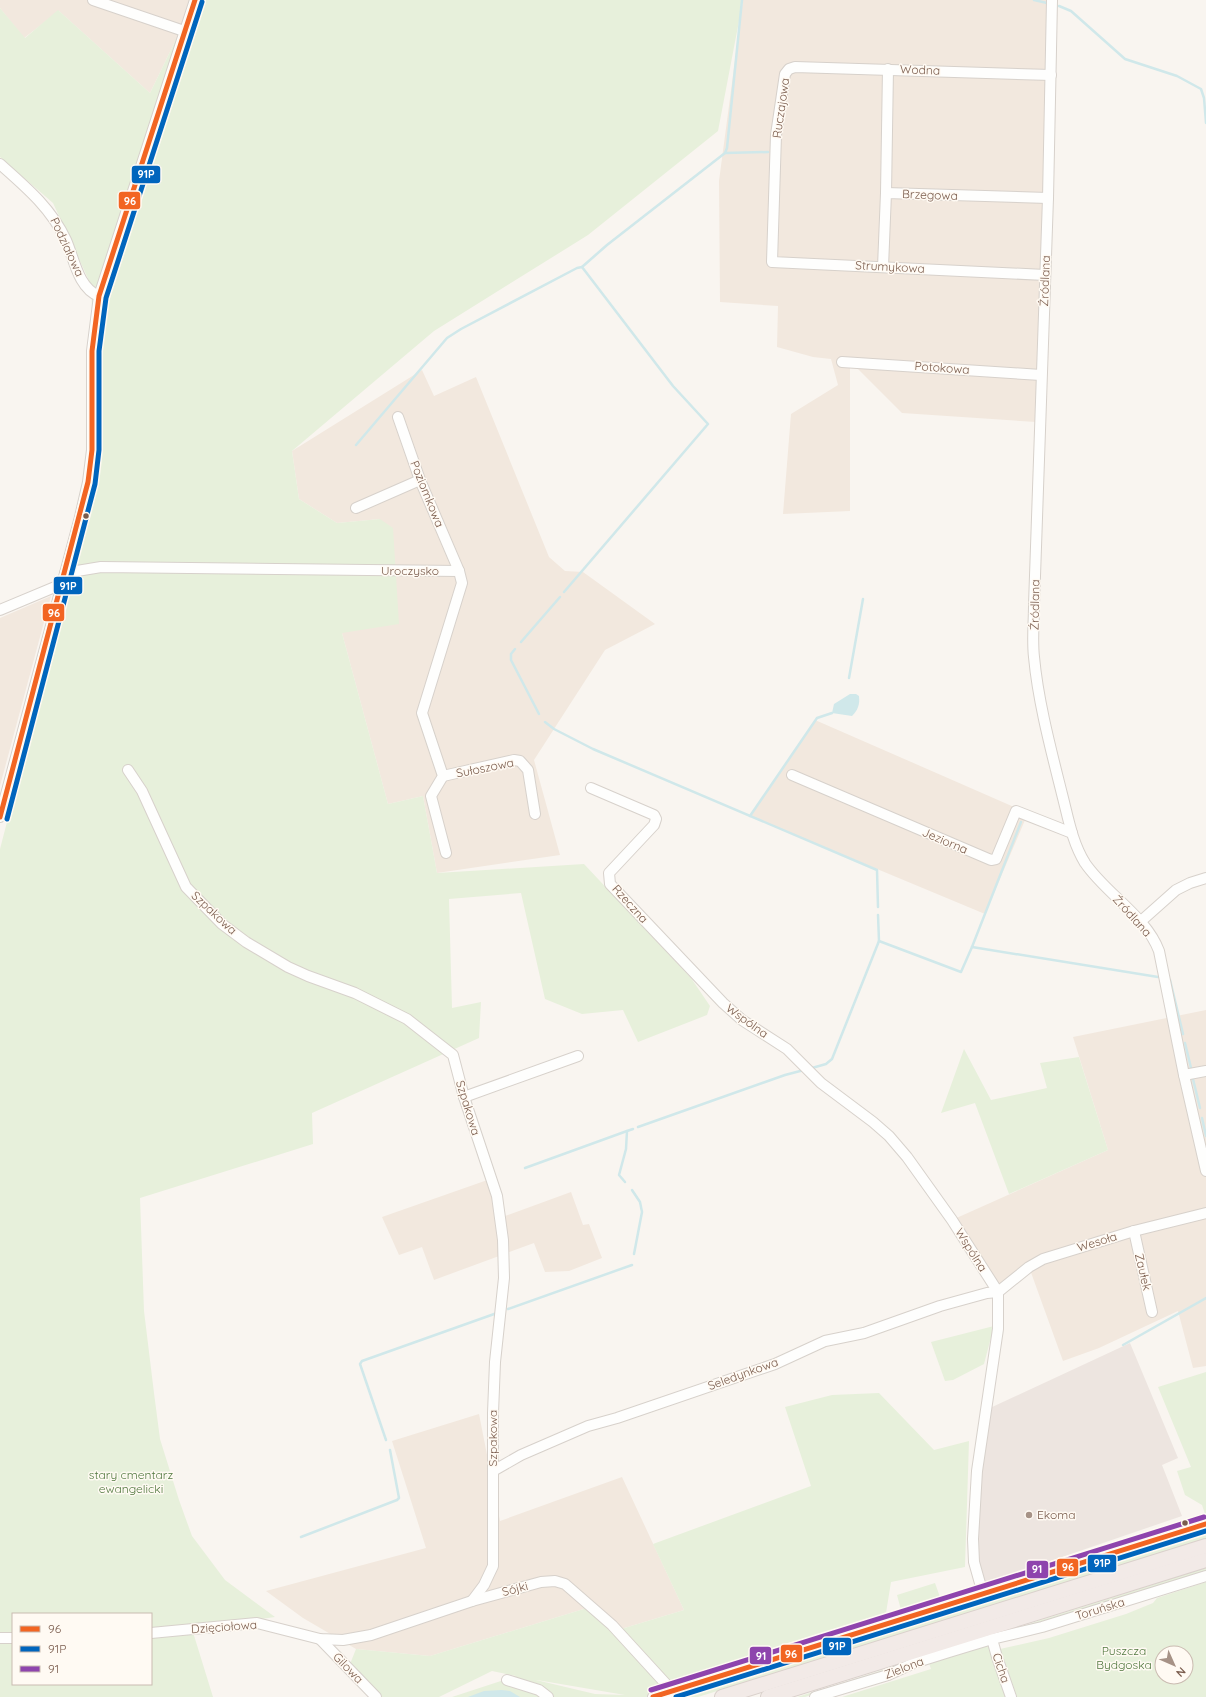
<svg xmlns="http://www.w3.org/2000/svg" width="1206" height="1697" font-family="Quicksand,sans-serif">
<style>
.residential{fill:#f2e8de}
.industrial{fill:#ede5e0}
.green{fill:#e7f0db;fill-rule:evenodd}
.water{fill:#d0e8ea}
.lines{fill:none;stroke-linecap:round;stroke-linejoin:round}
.stream{stroke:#d0e8ea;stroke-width:2.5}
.minor-casing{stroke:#d7d1cb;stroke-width:12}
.highway-casing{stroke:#dad1cc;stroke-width:16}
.minor{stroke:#fefefd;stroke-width:10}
.highway{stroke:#f2eae7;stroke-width:14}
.bus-1-casing{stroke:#fffaf3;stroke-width:8}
.bus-2-casing{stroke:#fffaf3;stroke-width:8}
.bus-3-casing{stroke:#fffaf3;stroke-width:8}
.bus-1{stroke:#f26522;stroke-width:5}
.bus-2{stroke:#0065bd;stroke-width:5}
.bus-3{stroke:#8e44ad;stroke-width:5}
.bus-dot{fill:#7a5c4d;stroke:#fffaf3;stroke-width:1.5}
.poi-dot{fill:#a69286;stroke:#fffaf3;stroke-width:1.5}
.labels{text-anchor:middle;stroke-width:3;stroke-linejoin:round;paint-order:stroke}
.street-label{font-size:12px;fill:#7a5c4d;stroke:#fffaf3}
.park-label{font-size:12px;fill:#537a41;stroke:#fffaf3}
.poi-label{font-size:12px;fill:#7a5c4d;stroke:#fffaf3;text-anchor:start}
.line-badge{stroke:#fffaf3;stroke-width:1.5}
.badge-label{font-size:11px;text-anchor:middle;font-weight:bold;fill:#fff}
</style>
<rect width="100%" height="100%" fill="#f9f5f0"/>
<g class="residential">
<polygon points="0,0 195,0 150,93 59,11 24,38 0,8"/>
<polygon points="743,0 1049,0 1036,422 902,413 850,361 850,511 783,514 791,414 838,385 831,359 813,357 777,347 778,306 720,302 719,181"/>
<polygon points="422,370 434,396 476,377 549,557 565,571 583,572 655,624 605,650 534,760 560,855 437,873 423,796 388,804 342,633 380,519 337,523 299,499 292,451"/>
<polygon points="51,596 0,786 0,618"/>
<polygon points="815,720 1028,813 985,914 750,816"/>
<polygon points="1206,1010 1206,1366 1193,1368 1178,1311 1099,1348 1063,1361 1029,1267 998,1292 952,1220 1108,1150 1073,1037"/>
<polygon points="496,1177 505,1216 571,1192 583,1225 589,1224 602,1258 569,1271 545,1272 534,1243 434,1280 422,1247 399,1255 382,1217"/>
<polygon points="479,1414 500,1521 622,1477 684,1610 611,1632 587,1608 430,1656 356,1649 303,1618 266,1591 426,1548 392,1441"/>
</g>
<polygon class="industrial" points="1130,1343 1178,1458 1162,1465 1182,1516 980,1585 973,1539 990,1408"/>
<g class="green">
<path d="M 195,0 L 743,0 L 718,131 L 588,235 L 434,331 L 292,451 L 299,499 L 337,523 L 380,519 L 393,528 L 399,624 L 342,633 L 388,804 L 423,796 L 437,873 L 584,864 L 691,978 L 710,1006 L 707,1015 L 638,1042 L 623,1010 L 582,1014 L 545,999 L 521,893 L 449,899 L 452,1008 L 481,1002 L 479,1038 L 312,1113 L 313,1144 L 140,1198 L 144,1311 L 154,1393 L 160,1439 L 179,1500 L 192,1536 L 225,1580 L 275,1617 L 192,1629 L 213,1697 L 0,1697 L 0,849 L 69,583 L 97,437 L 91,285 L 53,203 L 0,157 L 0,8 L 25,38 L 58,10 L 150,93 ZM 13,1614 L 151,1614 L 151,1684 L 13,1684 Z"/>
<polygon points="964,1049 991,1100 1047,1088 1040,1063 1079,1057 1108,1150 1009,1194 975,1103 941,1113"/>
<polygon points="994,1326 984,1364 953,1380 945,1381 931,1342"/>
<path d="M 1206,1372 L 1206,1539 L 698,1697 L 452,1697 L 516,1676 L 492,1671 L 439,1697 L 382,1697 L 350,1664 L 356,1649 L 430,1656 L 587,1608 L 611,1632 L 684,1610 L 653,1544 L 811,1486 L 785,1407 L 832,1395 L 879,1393 L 934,1450 L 969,1441 L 965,1567 L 891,1582 L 886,1613 L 875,1618 L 901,1610 L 897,1595 L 935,1583 L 940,1597 L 1205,1514 L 1202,1505 L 1185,1495 L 1177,1471 L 1191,1467 L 1158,1387 ZM 536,1680 L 537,1680 L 625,1695 L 595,1694 Z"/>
<polygon points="1206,1568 1206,1574 998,1636 805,1697 797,1697"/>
<path d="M 1206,1582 L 1206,1697 L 1017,1697 L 1000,1649 L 1049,1638 L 1126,1614 L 1153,1603 L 1157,1598 ZM 1162,1653 L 1186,1653 L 1186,1677 L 1162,1677 Z"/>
<polygon points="990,1644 1007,1697 842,1697 931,1669 929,1663"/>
</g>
<g class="water">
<path d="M 850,694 L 856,694 L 859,696 C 860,704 858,710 852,716 L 832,713 L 834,704 Z"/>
<polygon points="502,1690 510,1691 520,1697 468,1697 484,1691"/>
</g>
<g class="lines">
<g class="stream">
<polyline points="1034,0 1047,3"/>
<polyline points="1059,6 1071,11 1125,59 1177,76 1201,89 1204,98 1206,123"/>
<polyline points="725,153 768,152"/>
<polyline points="356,445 447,338 461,329 577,268 582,267"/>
<polyline points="564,592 708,424 673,386 582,267 607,245 725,153 727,148 742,0"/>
<polyline points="521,642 560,597"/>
<polyline points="515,649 511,654 511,660 539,714"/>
<polyline points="849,678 863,599"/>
<polyline points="545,722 554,729 593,749 877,870 878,907"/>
<polyline points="750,816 817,718 832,713"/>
<polyline points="879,941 961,972 972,947 1158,977"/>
<polyline points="972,947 1021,822"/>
<polyline points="1170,980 1183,1034"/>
<polyline points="1185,1043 1191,1068"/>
<polyline points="812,1068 826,1064 832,1059 879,941 878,915"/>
<polyline points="1193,1079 1200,1108"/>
<polyline points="1202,1118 1206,1136"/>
<polyline points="638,1127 785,1075 804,1070"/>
<polyline points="525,1168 627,1131"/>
<polyline points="625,1182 619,1175 626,1149 627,1131 633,1129"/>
<polyline points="632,1190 640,1202 642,1212 634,1254"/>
<polyline points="508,1309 632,1265"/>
<polyline points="1123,1345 1206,1298"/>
<polyline points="386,1440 360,1364 362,1361 497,1313"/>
<polyline points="301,1537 397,1500 399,1498 390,1450"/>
</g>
<g class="minor-casing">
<g id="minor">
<polyline points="93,0 184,31"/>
<path d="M 1052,0 L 1048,198 L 1034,605 C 1034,622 1032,640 1034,657 C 1038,701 1051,750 1062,794 C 1068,817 1072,842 1085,863 C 1106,894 1146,916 1159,951 L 1184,1075 L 1206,1171"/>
<path d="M 0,164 C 26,187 51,208 66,240 C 74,258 78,288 99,296"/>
<polyline points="886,193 888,69"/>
<polyline points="883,267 886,193 1048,198"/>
<polyline points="1045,275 772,262 776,135 785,74 789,69 795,67 1051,75"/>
<polyline points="842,362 1041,375"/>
<polyline points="398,417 420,480 459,571"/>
<polyline points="356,508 420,480"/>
<polyline points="65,573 101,567 459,571 462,583 422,713 443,776 431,796 446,853"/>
<polyline points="0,610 62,584"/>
<polyline points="128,770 142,791 186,887 222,924 246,942 288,967 308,976 355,993 407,1019 453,1055 464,1097 497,1196 503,1240 504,1278 495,1362 493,1413 493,1566 484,1585 472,1601"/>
<polyline points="792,775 991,860 996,859 1016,811 1072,833"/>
<polyline points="443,776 514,760 520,761 528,770 535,814"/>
<polyline points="591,788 654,815 656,819 654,825 609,873 610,884 723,1003 742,1020 787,1049 821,1083 873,1122 889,1136 907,1157 952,1220 998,1292 998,1329 977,1471 973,1539 974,1562 983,1594"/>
<polyline points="0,817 80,517 88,482 92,450 92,351 99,296 195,0"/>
<polyline points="1140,922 1176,890 1190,883 1206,878"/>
<polyline points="1184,1075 1206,1071"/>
<polyline points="464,1097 578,1056"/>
<polyline points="1134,1231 1152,1312"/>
<polyline points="493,1471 521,1455 588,1426 617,1418 775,1364 825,1341 864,1333 940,1306 987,1293 998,1292 1029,1267 1043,1259 1134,1231 1206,1213"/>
<polyline points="151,1633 257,1623 320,1639 343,1640 371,1635 472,1601 541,1582 555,1581 565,1584 612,1625 666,1684 670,1692"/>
<polyline points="0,1638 13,1638"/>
<polyline points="320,1639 376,1697"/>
<polyline points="992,1639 997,1657 1011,1697"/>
<polyline points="507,1680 539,1690 548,1697"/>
<polyline points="653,1697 1206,1524"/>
<polyline points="815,1697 888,1675 914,1663 949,1652 992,1639 1042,1627 1206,1576"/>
</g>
</g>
<g class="highway-casing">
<g id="highway">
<polyline points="722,1697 1206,1546"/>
<polyline points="768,1697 1206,1560"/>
</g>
</g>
<use href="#minor" class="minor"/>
<use href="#highway" class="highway"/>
<g class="bus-1-casing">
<g id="bus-1">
<polyline points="0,817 88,482 92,450 92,351 99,296 195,0"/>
<polyline points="653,1697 1206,1524"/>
</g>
</g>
<g class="bus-2-casing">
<g id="bus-2">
<polyline points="7,819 95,484 99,450 99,351 106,298 202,2"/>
<polyline points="676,1697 1206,1531"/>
</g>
</g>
<g class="bus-3-casing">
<polyline id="bus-3" points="651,1690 1204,1517"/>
</g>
<use href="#bus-1" class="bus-1"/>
<use href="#bus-2" class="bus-2"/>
<use href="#bus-3" class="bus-3"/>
</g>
<g class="bus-dot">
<circle cx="86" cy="516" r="3.5"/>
<circle cx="1185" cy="1523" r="3.5"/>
</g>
<circle class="poi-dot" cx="1029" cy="1515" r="4"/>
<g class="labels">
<g class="street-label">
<text transform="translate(920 70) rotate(2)" y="4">Wodna</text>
<text transform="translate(781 108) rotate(-82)" y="4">Ruczajowa</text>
<text transform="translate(930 195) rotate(2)" y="4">Brzegowa</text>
<text transform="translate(67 247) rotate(65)" y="4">Podziałowa</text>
<text transform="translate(890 267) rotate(3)" y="4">Strumykowa</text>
<text transform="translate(1045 281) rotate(-88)" y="4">Źródlana</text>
<text transform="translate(942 368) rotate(4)" y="4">Potokowa</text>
<text transform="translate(427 494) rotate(68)" y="4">Poziomkowa</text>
<text x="410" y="575">Uroczysko</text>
<text transform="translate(1035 605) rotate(-89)" y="4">Źródlana</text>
<text transform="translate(485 768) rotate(-11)" y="4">Sułoszowa</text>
<text transform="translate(945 841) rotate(23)" y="4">Jeziorna</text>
<text transform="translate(630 904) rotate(48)" y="4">Rzeczna</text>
<text transform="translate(214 913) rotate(43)" y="4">Szpakowa</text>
<text transform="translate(1132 916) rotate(48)" y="4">Źródlana</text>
<text transform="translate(747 1021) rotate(36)" y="4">Wspólna</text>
<text transform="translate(468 1108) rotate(73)" y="4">Szpakowa</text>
<text transform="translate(1097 1242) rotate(-17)" y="4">Wesoła</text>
<text transform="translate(971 1250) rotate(58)" y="4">Wspólna</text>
<text transform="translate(1143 1272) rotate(77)" y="4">Zaułek</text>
<text transform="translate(743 1374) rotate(-20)" y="4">Seledynkowa</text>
<text transform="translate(493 1438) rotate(-90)" y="4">Szpakowa</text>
<text transform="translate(515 1589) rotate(-15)" y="4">Sójki</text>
<text transform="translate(1100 1609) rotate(-17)" y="4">Toruńska</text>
<text transform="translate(224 1627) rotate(-4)" y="4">Dzięciołowa</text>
<text transform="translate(348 1668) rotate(46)" y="4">Gilowa</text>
<text transform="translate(904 1668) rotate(-21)" y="4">Zielona</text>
<text transform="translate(1001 1668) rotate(71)" y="4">Cicha</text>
</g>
<g class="park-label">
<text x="131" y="1479">stary cmentarz<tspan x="131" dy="14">ewangelicki</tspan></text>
<text x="1124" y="1655">Puszcza<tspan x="1124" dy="14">Bydgoska</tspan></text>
</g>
<g class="poi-label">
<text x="1037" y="1519">Ekoma</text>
</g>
</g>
<g class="line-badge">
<rect x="131" y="165" width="30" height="19" rx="4" fill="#0065bd"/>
<rect x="118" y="191" width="23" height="19" rx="4" fill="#f26522"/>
<rect x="53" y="576" width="30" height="19" rx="4" fill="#0065bd"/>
<rect x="42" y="603" width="23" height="19" rx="4" fill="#f26522"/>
<rect x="1087" y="1554" width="30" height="19" rx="4" fill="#0065bd"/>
<rect x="1056" y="1558" width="23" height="19" rx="4" fill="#f26522"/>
<rect x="1026" y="1560" width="23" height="19" rx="4" fill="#8e44ad"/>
<rect x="822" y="1637" width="30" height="19" rx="4" fill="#0065bd"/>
<rect x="780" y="1644" width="23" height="19" rx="4" fill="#f26522"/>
<rect x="749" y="1646" width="23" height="19" rx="4" fill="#8e44ad"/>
</g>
<g class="badge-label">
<text x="146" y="178">91P</text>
<text x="130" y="205">96</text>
<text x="68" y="590">91P</text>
<text x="54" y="617">96</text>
<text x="1102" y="1567">91P</text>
<text x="1068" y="1571">96</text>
<text x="1037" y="1573">91</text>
<text x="837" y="1650">91P</text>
<text x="791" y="1658">96</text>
<text x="761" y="1660">91</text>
</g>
<rect x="12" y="1613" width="140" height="72" fill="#fffaf3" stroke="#cabbb1"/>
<rect x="20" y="1626" width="20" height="6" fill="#f26522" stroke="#cabbb1"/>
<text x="48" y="1633" font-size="12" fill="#7a5c4d">96</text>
<rect x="20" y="1646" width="20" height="6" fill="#0065bd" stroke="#cabbb1"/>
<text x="48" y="1653" font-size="12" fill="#7a5c4d">91P</text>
<rect x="20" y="1666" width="20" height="6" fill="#8e44ad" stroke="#cabbb1"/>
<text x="48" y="1673" font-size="12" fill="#7a5c4d">91</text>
<g transform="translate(1174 1665) rotate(135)"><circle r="19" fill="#fffaf3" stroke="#cabbb1"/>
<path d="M0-3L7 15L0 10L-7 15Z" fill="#a69286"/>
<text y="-6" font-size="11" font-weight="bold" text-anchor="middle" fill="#7a5c4d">N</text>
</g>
</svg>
